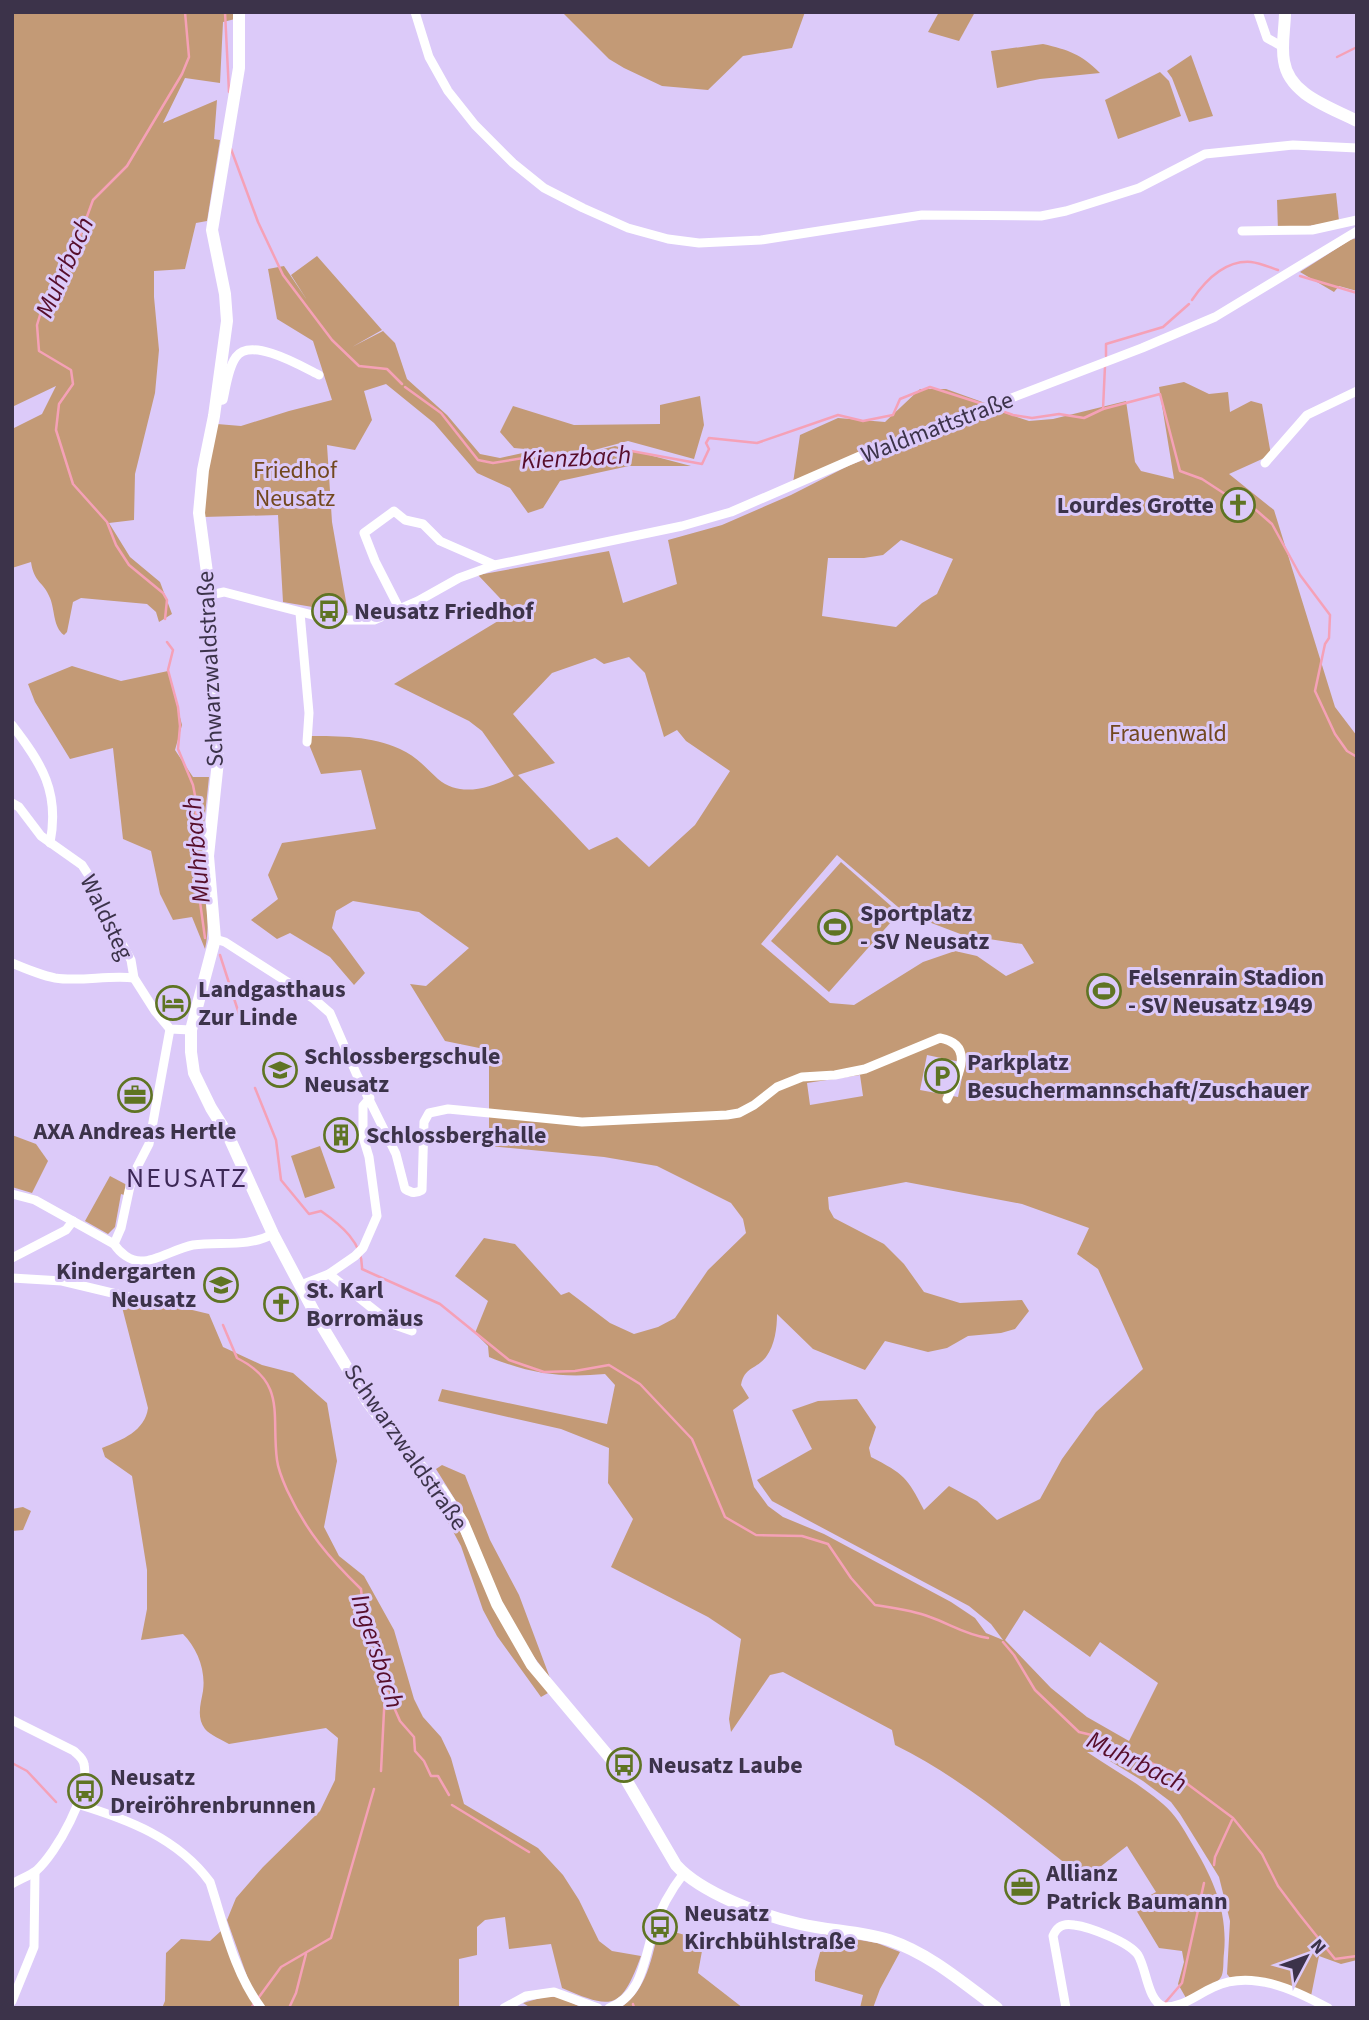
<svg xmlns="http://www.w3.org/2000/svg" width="1369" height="2020" font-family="'Source Sans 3',sans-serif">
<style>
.green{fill:#c39a76;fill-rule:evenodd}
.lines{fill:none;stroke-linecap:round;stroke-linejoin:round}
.stream{stroke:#f5a1b7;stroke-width:2.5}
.street{stroke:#fff;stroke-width:9}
.secondary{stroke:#fff;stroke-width:12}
.labels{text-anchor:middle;stroke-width:6;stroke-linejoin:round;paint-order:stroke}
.street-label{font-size:24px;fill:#3c334a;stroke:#dccaf9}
.park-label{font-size:24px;fill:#72481f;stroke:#dccaf9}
.poi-label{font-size:24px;font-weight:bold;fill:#3c334a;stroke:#dccaf9;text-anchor:start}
.water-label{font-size:26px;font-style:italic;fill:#570e2b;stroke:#dccaf9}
.quarter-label{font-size:28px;letter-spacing:2px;fill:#3d2857;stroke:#dccaf9}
</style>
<rect width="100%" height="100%" fill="#dccaf9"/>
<g class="green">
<path d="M 12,12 L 234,12 L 235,19 L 223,22 L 220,83 L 185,78 L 163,123 L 217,100 L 214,139 L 220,140 L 207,221 L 196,223 L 185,269 L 154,271 L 154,297 L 159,350 L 155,393 L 135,474 L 134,520 L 109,523 L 130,557 L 160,582 L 172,614 L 159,622 L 156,612 L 147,604 L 81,598 L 73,602 L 67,632 L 64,635 C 53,627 55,610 50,598 C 44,582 34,583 31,562 L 12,568 L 12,429 L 42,414 L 56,386 L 12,407 Z"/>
<polygon points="562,12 805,12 792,48 743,56 708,90 662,86 624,68 609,59"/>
<polygon points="939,12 975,12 959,41 928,32"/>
<path d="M 1043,44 C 1069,50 1081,54 1100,73 L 1040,79 L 997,88 L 991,51 Z"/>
<polygon points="1191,55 1213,116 1189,122 1172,78 1167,71"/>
<polygon points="1160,72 1169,81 1181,116 1118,139 1105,100"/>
<polygon points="1336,193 1339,221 1278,231 1277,200"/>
<polygon points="1357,238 1357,291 1339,286 1334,292 1300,272 1350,240"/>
<polygon points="317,256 382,330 352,347 383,331 395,343 407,379 447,415 480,454 500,458 536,450 514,448 500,432 513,406 574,425 660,424 660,405 700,396 704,425 694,459 628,441 583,453 573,453 584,454 615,446 691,466 629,466 560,481 543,508 528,513 510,488 477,473 434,423 386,384 364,391 372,420 355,450 327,445 332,522 348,613 283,602 278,515 203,517 206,482 217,424 241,426 289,411 332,400 313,341 277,319 268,269 284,266 307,300 291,275"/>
<path d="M 1184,382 L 1209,394 L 1228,392 L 1230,412 L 1251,401 L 1262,404 L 1271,455 L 1229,474 L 1274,510 L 1335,707 L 1357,736 L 1357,1960 L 1341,1964 L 1319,1956 L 1311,1996 L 1231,1979 L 1227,1974 L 1230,1921 L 1219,1877 L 1180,1814 L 1171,1802 L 1143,1781 L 1095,1752 L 1087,1752 C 1112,1769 1140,1784 1163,1804 C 1175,1814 1183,1828 1191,1842 C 1213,1878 1228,1911 1224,1953 C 1223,1960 1224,1969 1222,1975 C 1218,1986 1196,1992 1186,1998 L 1178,1984 L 1184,1962 L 1182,1951 L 1159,1948 L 1133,1905 L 1156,1892 L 1127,1846 L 1087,1877 L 1071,1868 C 1015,1824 960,1777 895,1745 L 892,1730 L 783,1672 L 770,1675 L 731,1732 L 729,1719 L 741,1639 L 708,1617 L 611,1567 L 633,1519 L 608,1483 L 609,1448 L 561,1429 L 438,1401 L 442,1389 L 607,1424 L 615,1385 L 605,1374 C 561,1378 531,1374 489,1357 L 488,1346 L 475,1333 L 488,1301 L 455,1276 L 484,1238 L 515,1244 L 561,1295 L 569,1292 L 610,1323 L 634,1334 L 658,1327 L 675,1318 L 708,1270 L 746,1233 L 743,1219 L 731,1203 L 657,1166 L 604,1157 L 489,1146 L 489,1050 L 445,1041 L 410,984 L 426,986 L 469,948 L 419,912 L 353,901 L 336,911 L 332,928 L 365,973 L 354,985 L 330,957 L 290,933 L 277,939 L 251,920 L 278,899 L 268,875 L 282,843 L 376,829 L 361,770 L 321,774 L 308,742 L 309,736 C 339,736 372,736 400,749 C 416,756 425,767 438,779 C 461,798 489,788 514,776 L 482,731 L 469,721 L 394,684 L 513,612 L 478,575 L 609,551 L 623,603 L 677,584 L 668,540 L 722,525 L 791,495 L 850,465 L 996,410 L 1029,421 L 1053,419 L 1126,401 L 1135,462 L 1141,471 L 1174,479 L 1159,387 ZM 901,540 L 953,559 L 937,594 L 922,603 L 896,627 L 822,616 L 828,558 L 864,558 L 883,555 ZM 629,657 L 645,673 L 664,737 L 677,730 L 686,741 L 730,771 L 695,825 L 649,867 L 617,837 L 589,850 L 518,775 L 555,763 L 513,714 L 552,673 L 595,658 L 604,664 ZM 837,855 L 905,913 L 963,935 L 1022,944 L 1034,963 L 1006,976 L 977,956 L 955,951 L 923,962 L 854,1005 L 830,1003 L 761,944 ZM 927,1055 L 965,1063 L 958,1097 L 920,1090 ZM 860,1075 L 863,1096 L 810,1105 L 807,1083 ZM 906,1182 L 1022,1204 L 1089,1228 L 1077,1254 L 1098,1269 L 1143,1369 L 1096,1412 L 1062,1459 L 1040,1499 L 997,1520 L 977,1501 L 949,1486 L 924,1510 C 907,1477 904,1474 871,1457 L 869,1448 L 876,1427 L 857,1399 L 818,1401 L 792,1410 L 812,1449 L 757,1480 L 772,1501 L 969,1606 L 991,1624 L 1003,1640 L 986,1633 L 975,1618 L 951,1602 L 824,1534 L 783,1517 L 768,1506 L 754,1487 L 733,1410 L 749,1398 L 741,1385 C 745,1366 756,1370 766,1357 C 775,1345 777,1328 777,1314 L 813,1349 L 865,1370 L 885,1341 L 928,1352 L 947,1348 L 968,1336 L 1001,1333 L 1015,1329 L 1029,1311 L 1022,1300 L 960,1303 L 924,1292 L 904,1264 L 884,1244 L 834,1218 L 829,1209 L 828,1197 ZM 1024,1610 L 1090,1657 L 1100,1642 L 1158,1683 L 1129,1741 L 1087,1717 L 1051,1688 L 1005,1640 Z"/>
<polygon points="920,389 946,389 988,404 793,483 800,435 838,418 885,422"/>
<path d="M 72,666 L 121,681 L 168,671 L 182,725 L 175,750 L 193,777 L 209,777 C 206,808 201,840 203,872 C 205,898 211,923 205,949 L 192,917 L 173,920 L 160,894 L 151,851 L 123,839 L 113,748 L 70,759 L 35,702 L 28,684 Z"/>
<polygon points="841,862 899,913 829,992 771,941"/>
<polygon points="12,1135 36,1144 48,1161 32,1193 12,1187"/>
<polygon points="320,1146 335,1188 305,1198 291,1156"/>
<polygon points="110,1176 127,1185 124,1195 121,1194 115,1227 108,1234 85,1221"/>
<path d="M 134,1296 L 209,1314 L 223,1347 L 262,1365 L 293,1373 L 327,1403 L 337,1461 L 324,1527 L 339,1556 L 364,1576 L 394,1630 L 414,1699 L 423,1717 L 441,1737 L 451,1758 L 464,1804 L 538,1848 L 563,1875 L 579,1900 L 599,1941 L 612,1951 L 641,1956 C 621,2010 613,2010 562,1988 L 551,1944 L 509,1949 L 505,1917 L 485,1920 L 477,1927 L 477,1955 L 459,1959 L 459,2008 L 266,2008 L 253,1993 L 227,1920 L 236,1898 L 263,1867 L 320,1811 L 335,1780 L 338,1738 L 326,1728 L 229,1744 C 222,1740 210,1735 205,1729 C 196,1717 201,1703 203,1691 C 206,1670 197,1648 183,1634 L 141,1640 L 147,1609 L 147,1570 L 132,1476 L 105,1457 L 102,1448 C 122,1440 145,1431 148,1408 L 122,1307 Z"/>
<polygon points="442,1465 465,1475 490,1540 519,1595 550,1678 531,1653 499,1597 464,1514 436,1469"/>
<polygon points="424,1475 456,1523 476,1564 548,1693 541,1697 497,1636 483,1610 461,1546 434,1497 420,1479"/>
<polygon points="23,1507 31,1511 23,1530 12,1531 12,1509"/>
<path d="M 659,1928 L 704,1940 L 698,1973 L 743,2008 L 620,2008 C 647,1991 652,1957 659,1928 Z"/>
<polygon points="222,1930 236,1972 258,2008 162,2008 165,2001 166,1953 181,1939 210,1941"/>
<polygon points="825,1934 877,1943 900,1952 880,1989 873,2008 860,2008 863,1995 815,1981 815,1971"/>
<polygon points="544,1997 559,1997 583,2008 531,2008 523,2003"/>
</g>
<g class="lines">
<g class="stream">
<polyline points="225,12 229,92"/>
<polyline points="1337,57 1357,47"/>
<polyline points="231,149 258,222 283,275 332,340 359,366 387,369 402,384"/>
<polyline points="1300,276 1357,293"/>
<path d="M 1192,300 C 1205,281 1224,260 1251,262 C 1260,263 1269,267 1278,270"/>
<polyline points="1106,356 1106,344 1163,327 1189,304"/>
<polyline points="405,387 441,413 478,460 493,463 554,453 589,460 617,450 626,450 702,464 709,449 706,443 709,438 757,443 838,415 863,421 893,415 900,399 930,387 986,405"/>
<polyline points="994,408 1013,415 1032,418 1059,414 1084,418 1103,409 1105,366"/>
<polyline points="1103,409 1160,394 1180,471 1202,479 1225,494 1248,503 1272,524 1300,575 1330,615 1329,638 1325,644 1315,691 1335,734 1347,751 1357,757"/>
<polyline points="165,619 167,600 163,593 129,565 116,545 107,522 73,484 56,430 59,404 73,384 71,370 39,351 37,325 43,305 65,277 93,200 127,166 182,74 189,57 185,12"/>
<polyline points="167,642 173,650 168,670 178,707 180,726 178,749 193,785 197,806 192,844 205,938"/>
<polyline points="220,955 240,1017"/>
<path d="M 255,1088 L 276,1140 L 281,1180 L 309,1214 L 321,1211 C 341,1225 363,1243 362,1269 L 440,1304 L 509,1360 L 544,1372 L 575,1371 L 609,1365 L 640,1384 L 692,1439 L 725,1517 L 756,1535 L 802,1536 L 828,1544 L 851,1578 L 875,1605 C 894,1608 912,1610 930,1617 C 950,1624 966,1635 988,1638"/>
<path d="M 223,1325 L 237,1358 C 287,1383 271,1415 277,1460 C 278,1469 283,1481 287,1490 C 306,1531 329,1558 361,1589 L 364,1617 L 377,1651 L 385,1687 L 400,1721 L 414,1737 L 415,1751 L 424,1761 L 431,1776 L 438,1776 L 449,1795"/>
<polyline points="1003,1642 1014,1655 1035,1690 1079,1732 1100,1737 1115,1748 1170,1771 1233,1818 1262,1854 1278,1886 1299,1914 1335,1959 1357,1956"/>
<polyline points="12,1763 27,1771 56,1802"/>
<polyline points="381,1771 385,1691"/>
<polyline points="452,1805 529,1852"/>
<polyline points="1214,1865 1215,1857 1232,1820"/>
<polyline points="633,2004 634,2008"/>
<polyline points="1164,2004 1182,1983 1204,1883"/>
<polyline points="251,2008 281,1967 331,1938 374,1789"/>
<polyline points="289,2008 296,1993 306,1954"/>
</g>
<g class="street">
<polyline points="415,12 429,57 448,91 475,125 513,163 544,188 583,208 628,228 668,239 699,243 761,240 922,215 1041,216 1066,211 1139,188 1205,154 1293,145 1357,148"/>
<polyline points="1258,12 1267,38 1283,47"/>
<polyline points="1242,231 1312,230 1357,220"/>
<path d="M 216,401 L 223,400 C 226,387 228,368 236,357 C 251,336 303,367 319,375"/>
<polyline points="1265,463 1307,415 1357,391"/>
<polyline points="210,595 224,592 332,620 374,620 418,601 459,578 495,565 682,526 731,512 860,456 1142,348 1215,317 1357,231"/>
<polyline points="400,610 375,561 364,533 394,511 405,520 423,524 440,541 495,565"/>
<polyline points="300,613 309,713 307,742"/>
<path d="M 12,725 C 42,764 60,792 50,843"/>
<polyline points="12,803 19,807 41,836 82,865 93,882 103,910 131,960 134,978 155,1011 170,1029 191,1030"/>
<path d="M 215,939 L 225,942 L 314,999 L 330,1013 L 356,1073 L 396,1154 L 405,1189 C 412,1193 415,1194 422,1190 L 424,1122 L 429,1113 L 448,1109 L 582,1122 L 727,1115 L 739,1113 L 754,1105 L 777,1087 L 802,1077 L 835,1075 L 865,1069 L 940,1038 C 976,1045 958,1076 947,1099"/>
<path d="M 12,963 C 26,969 40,975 55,978 C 80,982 108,975 134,978"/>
<path d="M 12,1194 L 35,1200 L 114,1244 C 120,1253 130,1261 141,1261 C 154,1262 177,1248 193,1245 C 220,1241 247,1248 273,1234"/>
<polyline points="114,1244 121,1228 132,1177 149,1144 170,1029"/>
<polyline points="12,1258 66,1230 73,1221"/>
<polyline points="329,1274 392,1324 412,1331"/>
<polyline points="12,1278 62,1281 129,1297"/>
<polyline points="301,1285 329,1274 355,1256 363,1248 377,1216 369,1157 363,1137 363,1106 370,1098"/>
<path d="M 12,1720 L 74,1751 C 78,1755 83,1758 84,1764 C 90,1793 57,1852 36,1871 C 29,1876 20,1879 12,1884"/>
<path d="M 77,1804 C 127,1819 178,1838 210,1882 C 224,1925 234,1972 261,2008"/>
<polyline points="12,2001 34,1947 35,1872"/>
<polyline points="504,2008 526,1996 554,1992 598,2008"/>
<path d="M 609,2008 C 642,1996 644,1960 653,1931 C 660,1909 670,1891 684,1873"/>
<path d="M 1066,2008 L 1053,1936 C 1057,1926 1064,1923 1074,1925 C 1090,1927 1129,1942 1138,1955 C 1147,1970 1147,2000 1164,2007 C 1184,2007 1196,1995 1214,1987 C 1251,1969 1295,1990 1328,2008"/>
</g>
<g class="secondary">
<path d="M 239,12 L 239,68 L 212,230 L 225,294 L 227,321 L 214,416 L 203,470 L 199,513 L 210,595 L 211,677 L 218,761 L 208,856 L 215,939 L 191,1030 L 191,1052 L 194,1073 L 211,1108 L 228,1135 L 273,1234 L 319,1321 L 367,1401 L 384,1424 L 442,1491 L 463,1523 L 497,1604 L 532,1665 L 621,1771 L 676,1865 C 701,1893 763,1916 800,1924 C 829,1931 860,1931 889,1940 C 930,1954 962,1982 997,2008"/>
<path d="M 1285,12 C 1285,28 1281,45 1284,61 C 1289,95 1330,107 1357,121"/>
</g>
</g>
<defs>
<g id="church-ring" transform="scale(1.75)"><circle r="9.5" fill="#dccaf9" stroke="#5f7423" stroke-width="1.5"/><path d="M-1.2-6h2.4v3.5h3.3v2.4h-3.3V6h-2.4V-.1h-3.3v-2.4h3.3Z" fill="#5f7423"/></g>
<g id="bus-ring" transform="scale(1.75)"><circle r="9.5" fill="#dccaf9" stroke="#5f7423" stroke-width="1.5"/><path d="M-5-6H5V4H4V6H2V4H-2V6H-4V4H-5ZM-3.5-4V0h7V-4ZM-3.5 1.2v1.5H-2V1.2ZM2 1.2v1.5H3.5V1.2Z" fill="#5f7423"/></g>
<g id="stadium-ring" transform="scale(1.75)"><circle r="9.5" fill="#dccaf9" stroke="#5f7423" stroke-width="1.5"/><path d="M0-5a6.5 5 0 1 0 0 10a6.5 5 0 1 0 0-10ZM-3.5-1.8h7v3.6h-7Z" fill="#5f7423"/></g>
<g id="hotel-ring" transform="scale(1.75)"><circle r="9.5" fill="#dccaf9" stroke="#5f7423" stroke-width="1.5"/><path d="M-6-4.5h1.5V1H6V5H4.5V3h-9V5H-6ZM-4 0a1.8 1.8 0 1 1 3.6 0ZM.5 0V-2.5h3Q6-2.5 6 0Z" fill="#5f7423"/></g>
<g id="school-ring" transform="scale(1.75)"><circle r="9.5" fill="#dccaf9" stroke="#5f7423" stroke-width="1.5"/><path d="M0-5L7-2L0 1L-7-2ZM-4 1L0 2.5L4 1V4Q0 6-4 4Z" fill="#5f7423"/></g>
<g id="parking-ring" transform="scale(1.75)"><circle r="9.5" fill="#dccaf9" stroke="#5f7423" stroke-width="1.5"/><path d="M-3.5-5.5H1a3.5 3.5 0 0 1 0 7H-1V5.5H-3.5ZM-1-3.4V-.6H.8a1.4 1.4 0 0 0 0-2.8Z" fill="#5f7423"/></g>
<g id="office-ring" transform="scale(1.75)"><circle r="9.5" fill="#dccaf9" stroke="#5f7423" stroke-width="1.5"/><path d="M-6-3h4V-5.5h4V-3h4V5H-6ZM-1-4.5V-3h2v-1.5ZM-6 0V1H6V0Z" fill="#5f7423"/></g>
<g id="building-ring" transform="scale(1.75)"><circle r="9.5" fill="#dccaf9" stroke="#5f7423" stroke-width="1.5"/><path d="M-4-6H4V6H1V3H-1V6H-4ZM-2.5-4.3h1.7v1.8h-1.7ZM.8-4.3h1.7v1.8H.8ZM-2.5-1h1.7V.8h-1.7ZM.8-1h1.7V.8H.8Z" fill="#5f7423"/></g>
</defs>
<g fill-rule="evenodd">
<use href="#church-ring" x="1238" y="505"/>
<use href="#bus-ring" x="329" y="611"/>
<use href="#stadium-ring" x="835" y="927"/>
<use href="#stadium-ring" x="1104" y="991"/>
<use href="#hotel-ring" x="173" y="1003"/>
<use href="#school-ring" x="280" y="1070"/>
<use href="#parking-ring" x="942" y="1076"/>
<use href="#office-ring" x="135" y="1095"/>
<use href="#building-ring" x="341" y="1135"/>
<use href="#school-ring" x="221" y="1285"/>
<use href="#church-ring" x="281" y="1304"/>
<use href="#bus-ring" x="624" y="1765"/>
<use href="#bus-ring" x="85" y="1791"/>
<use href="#office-ring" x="1022" y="1887"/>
<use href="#bus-ring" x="660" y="1927"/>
</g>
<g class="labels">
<g class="street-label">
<text transform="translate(937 427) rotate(-21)" y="8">Waldmattstraße</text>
<text transform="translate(210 669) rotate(-93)" y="8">Schwarzwaldstraße</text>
<text transform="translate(107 917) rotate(64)" y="8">Waldsteg</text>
<text transform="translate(406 1447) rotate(55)" y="8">Schwarzwaldstraße</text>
</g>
<g class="park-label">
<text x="295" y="478">Friedhof<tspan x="295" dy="28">Neusatz</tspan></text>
<text x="1168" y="741">Frauenwald</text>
</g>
<g class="poi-label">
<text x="1214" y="513" text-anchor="end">Lourdes Grotte</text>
<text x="354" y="619">Neusatz Friedhof</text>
<text x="860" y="921">Sportplatz<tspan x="860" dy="28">- SV Neusatz</tspan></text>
<text x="1128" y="985">Felsenrain Stadion<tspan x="1128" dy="28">- SV Neusatz 1949</tspan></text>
<text x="198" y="997">Landgasthaus<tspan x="198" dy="28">Zur Linde</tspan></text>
<text x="304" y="1064">Schlossbergschule<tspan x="304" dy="28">Neusatz</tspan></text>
<text x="967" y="1070">Parkplatz<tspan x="967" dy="28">Besuchermannschaft/Zuschauer</tspan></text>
<text x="135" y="1139" text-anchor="middle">AXA Andreas Hertle</text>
<text x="366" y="1143">Schlossberghalle</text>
<text x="196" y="1279" text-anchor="end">Kindergarten<tspan x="196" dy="28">Neusatz</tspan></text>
<text x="306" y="1298">St. Karl<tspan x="306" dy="28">Borromäus</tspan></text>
<text x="648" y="1773">Neusatz Laube</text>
<text x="110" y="1785">Neusatz<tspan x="110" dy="28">Dreiröhrenbrunnen</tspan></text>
<text x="1046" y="1881">Allianz<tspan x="1046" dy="28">Patrick Baumann</tspan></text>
<text x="684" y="1921">Neusatz<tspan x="684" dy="28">Kirchbühlstraße</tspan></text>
</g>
<g class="water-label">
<text transform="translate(64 267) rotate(-66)" y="9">Muhrbach</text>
<text transform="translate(576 457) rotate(-3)" y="9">Kienzbach</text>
<text transform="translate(196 850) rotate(-95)" y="9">Muhrbach</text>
<text transform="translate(378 1651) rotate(72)" y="9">Ingersbach</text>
<text transform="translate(1137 1761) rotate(26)" y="9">Muhrbach</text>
</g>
<g class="quarter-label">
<text x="187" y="1187">NEUSATZ</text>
</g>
</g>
<rect width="1369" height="2020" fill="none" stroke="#3c334a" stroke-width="28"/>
<g transform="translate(1306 1957) rotate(49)" stroke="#dccaf9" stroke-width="5" paint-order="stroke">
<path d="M0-5L12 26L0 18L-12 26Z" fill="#3c334a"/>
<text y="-10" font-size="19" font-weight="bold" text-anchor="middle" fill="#3c334a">N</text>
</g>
</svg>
